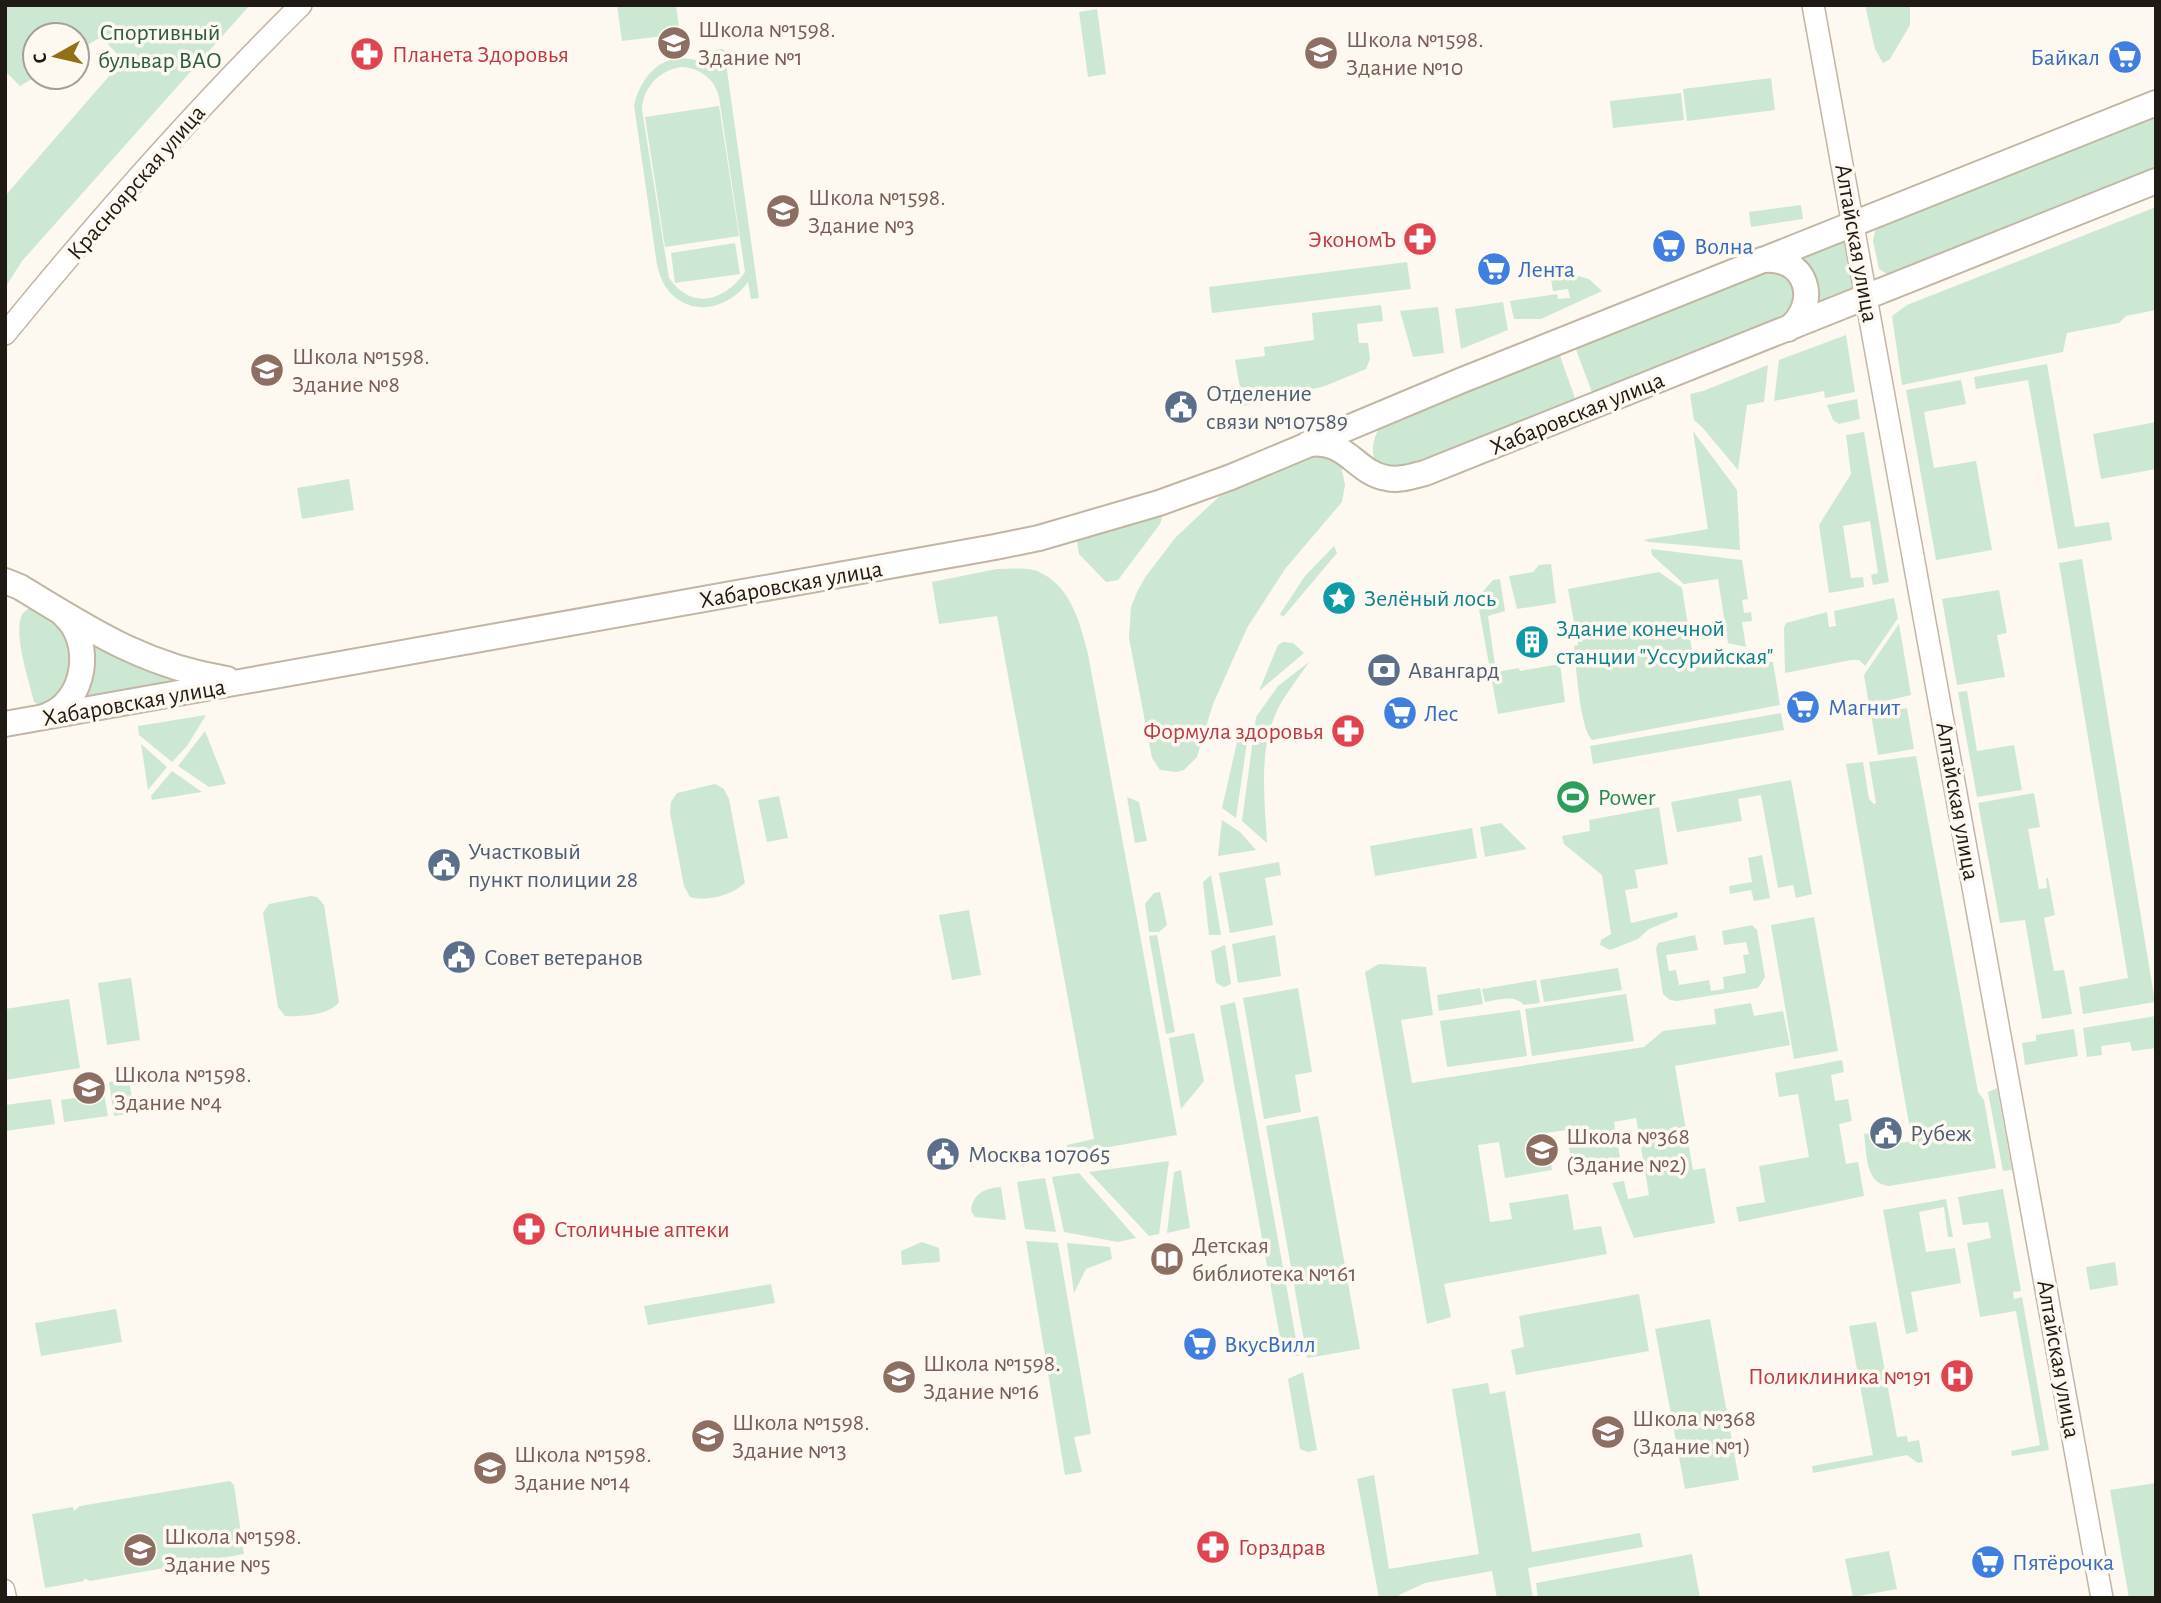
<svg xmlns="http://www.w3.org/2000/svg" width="2161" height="1603" font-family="'Alegreya Sans',sans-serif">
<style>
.green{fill:#cce8d3;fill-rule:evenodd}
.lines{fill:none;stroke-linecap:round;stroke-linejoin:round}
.minor-casing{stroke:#c2b6a3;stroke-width:21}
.tertiary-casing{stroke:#c2b6a3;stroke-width:24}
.secondary-casing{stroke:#c2b6a3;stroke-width:28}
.minor{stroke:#fff;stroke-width:18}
.tertiary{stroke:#fff;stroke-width:21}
.secondary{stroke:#fff;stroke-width:24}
.labels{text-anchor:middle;stroke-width:7;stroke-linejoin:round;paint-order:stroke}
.education-label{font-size:24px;fill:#785e54;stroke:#fdf8f0;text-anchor:start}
.park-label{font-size:24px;fill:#2e5d3e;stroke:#fdf8f0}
.health-label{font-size:24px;fill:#be3a42;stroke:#fdf8f0;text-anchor:start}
.shop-label{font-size:24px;fill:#366cbe;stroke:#fdf8f0;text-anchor:start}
.street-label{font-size:24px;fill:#1f1a13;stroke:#fdf8f0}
.service-label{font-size:24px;fill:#4e5e75;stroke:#fdf8f0;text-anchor:start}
.culture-label{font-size:24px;fill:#0d838f;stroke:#fdf8f0;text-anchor:start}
.leisure-label{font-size:24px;fill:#27864d;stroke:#fdf8f0;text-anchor:start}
</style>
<rect width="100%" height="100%" fill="#fdf8f0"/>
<g class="green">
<polygon points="5,5 250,5 22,261 5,288 5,196 123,60 101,37 77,51 77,35 35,35 35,77 20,86 5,71"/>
<polygon points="617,5 676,5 680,34 622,41"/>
<polygon points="1865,5 1910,5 1910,25 1890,59 1883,63 1875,49"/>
<polygon points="1097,9 1106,74 1088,77 1079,12"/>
<path d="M 724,49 L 759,298 L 751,299 L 748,282 C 728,310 687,319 665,286 C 661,280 659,272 657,265 L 634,105 C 645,63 677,45 716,69 L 714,50 ZM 681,67 C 700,68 715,79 719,97 L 745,272 C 725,301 692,311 669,278 L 642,110 C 643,88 658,71 681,67 Z"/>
<polygon points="1771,78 1775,110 1687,121 1683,89"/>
<polygon points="1681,93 1684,120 1613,128 1610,101"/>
<polygon points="719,106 739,236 665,247 645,117"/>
<polygon points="2156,113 2156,169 1890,276 1879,269 1873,241 1876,227"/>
<polygon points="1801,205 1803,219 1751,227 1749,212"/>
<polygon points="2156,207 2156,310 2126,316 2119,323 2067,333 2063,352 1902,385 1892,316 1907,305"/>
<polygon points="1842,240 1846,245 1853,288 1849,293 1817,306 1814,275 1803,255"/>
<polygon points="735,243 740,274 675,283 671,253"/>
<polygon points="1407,262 1411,289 1212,313 1209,287"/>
<polygon points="1772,270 1788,276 1796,290 1790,314 1593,395 1575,347 1763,271"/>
<polygon points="1579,276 1589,279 1602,291 1541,319 1514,319 1510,301 1557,294 1558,299 1570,298 1568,289 1553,291 1551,279"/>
<polygon points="1503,302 1508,330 1461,349 1455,309"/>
<polygon points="1381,305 1383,321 1357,324 1359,343 1368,343 1370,359 1366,369 1325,386 1243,406 1235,360 1265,356 1264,347 1314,340 1312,313"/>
<polygon points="1438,307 1444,353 1413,357 1400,311"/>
<polygon points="1846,335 1855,392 1825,398 1824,391 1774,401 1779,360"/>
<path d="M 1559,353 L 1576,401 L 1408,471 C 1401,470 1391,471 1385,468 C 1366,461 1373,437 1381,425 Z"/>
<polygon points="2047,364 2075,527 2109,522 2112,540 2058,549 2028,380 1976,389 1974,377"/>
<polygon points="1768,365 1764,402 1747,405 1738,470 1702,427 1694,420 1690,394 1703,391"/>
<polygon points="1961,380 1966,404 1924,412 1934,468 1976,461 1992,550 1936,560 1906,390"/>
<polygon points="1857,399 1860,419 1839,424 1833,420 1827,405"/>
<polygon points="2156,422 2156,469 2101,479 2093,434"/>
<polygon points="1693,431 1737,490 1740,550 1649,542 1643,540 1708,529"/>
<polygon points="1864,432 1889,582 1873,585 1871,575 1878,573 1870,521 1843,526 1851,578 1863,577 1864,587 1829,593 1819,525 1851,474 1846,435"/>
<polygon points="1320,451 1341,465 1345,485 1342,502 1285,569 1247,628 1213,704 1197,757 1184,770 1177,772 1160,770 1152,758 1129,638 1131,607 1137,592 1146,576 1176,537 1223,493"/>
<polygon points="349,479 354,510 302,519 297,488"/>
<polygon points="1159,515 1162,518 1160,524 1118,580 1106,582 1079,554 1077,542 1080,537"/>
<polygon points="1334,546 1337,553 1283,617 1280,614 1305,576"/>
<polygon points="1651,549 1742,560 1748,599 1742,600 1744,613 1751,612 1752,621 1742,622 1746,647 1728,643 1718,579 1684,584 1652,555"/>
<polygon points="2082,559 2155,1002 2083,1014 2079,987 2128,978 2059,563"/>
<polygon points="1551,564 1556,603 1517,609 1509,576 1533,572 1539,565"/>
<path d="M 997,569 C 1010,569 1025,567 1037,571 C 1071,585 1080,623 1088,654 L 1177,1135 L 1069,1154 L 1067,1145 L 1094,1139 L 997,616 L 939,624 L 932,582 Z"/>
<path d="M 1659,572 L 1682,588 L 1694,663 L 1728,659 L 1773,662 L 1780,705 L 1592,740 C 1580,729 1576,666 1574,646 L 1578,645 L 1568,589 Z"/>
<polygon points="1500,579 1505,611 1488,616 1496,672 1519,668 1520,671 1560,664 1565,702 1498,714 1477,598 1493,580"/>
<polygon points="1999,590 2007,633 1997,635 2005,677 1957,685 1942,599"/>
<polygon points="1894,598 1898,618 1865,666 1859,660 1851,660 1785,673 1784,628 1786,623 1827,612 1829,627 1836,626 1834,611"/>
<path d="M 34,606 C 44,612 56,620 63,631 C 80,657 67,694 39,705 L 34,702 C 29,681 14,637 21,617 C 23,611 28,609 34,606 Z"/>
<polygon points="1899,624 1911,695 1869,705 1864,675"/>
<polygon points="1283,642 1293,643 1304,653 1259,691 1278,645"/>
<polygon points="94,646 181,680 85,696 91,648"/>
<path d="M 1309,662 C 1298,679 1284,695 1276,713 C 1258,752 1265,801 1267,843 L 1242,821 L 1256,717 L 1278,686 Z"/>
<polygon points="1967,691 1977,751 2014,745 2022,790 1977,797 1958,692"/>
<polygon points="1907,708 1914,749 1878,755 1871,714"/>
<polygon points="1781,713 1784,730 1593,764 1590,746"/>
<polygon points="206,715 187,746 172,762 139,735 138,726"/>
<polygon points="1249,728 1236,818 1222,808 1237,742"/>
<polygon points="205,731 226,784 209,787 178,766"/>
<polygon points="141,744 167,767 148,790"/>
<path d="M 1916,756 L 1978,1092 L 1984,1100 L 1996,1168 L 1889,1186 C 1865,1184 1867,1154 1864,1134 L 1872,1133 L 1875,1148 L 1912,1141 L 1846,764 L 1863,762 L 1869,799 L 1874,804 L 1876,803 L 1869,762 Z"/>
<polygon points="172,771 202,792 152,800 151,796"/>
<polygon points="1791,780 1812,894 1796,898 1793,885 1778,888 1761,795 1738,799 1742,821 1677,832 1671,802"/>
<path d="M 715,784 L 724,789 L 729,799 L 745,883 C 732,895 707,902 690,897 L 684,886 L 670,813 L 671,802 L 677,793 Z"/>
<polygon points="2034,793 2040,827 2028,829 2039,889 2047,888 2046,878 2048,878 2055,915 2044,918 2054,971 2064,970 2072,1014 2042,1019 2025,920 2000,923 1978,803"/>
<polygon points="779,796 788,838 767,842 758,800"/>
<polygon points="1127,797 1139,802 1147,841 1135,843"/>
<polygon points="1659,807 1668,864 1635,870 1638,888 1625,890 1631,923 1677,912 1678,917 1649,929 1638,939 1610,950 1600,945 1601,940 1611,934 1602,875 1564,844 1562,836 1590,831 1589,820"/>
<polygon points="1222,820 1240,832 1256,850 1218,856"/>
<polygon points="1501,823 1527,849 1485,857 1480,827"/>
<polygon points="1472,828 1477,858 1375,876 1370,846"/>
<polygon points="1762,855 1770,898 1754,901 1751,890 1730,894 1729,886 1752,882 1748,858"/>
<polygon points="1279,862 1281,875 1265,878 1273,925 1230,933 1219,873"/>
<polygon points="1211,875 1221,935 1209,935 1203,882"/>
<polygon points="1160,892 1167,925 1159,932 1149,932 1145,904 1154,893"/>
<path d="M 311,896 L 317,897 L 324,905 L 339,1002 C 330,1015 300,1017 285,1016 L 278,1007 L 263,913 L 269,904 Z"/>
<polygon points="969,910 981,975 952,980 939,915"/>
<polygon points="1814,917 1838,1051 1794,1059 1771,925"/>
<polygon points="1752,925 1757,930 1765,977 1758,988 1677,1001 1670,1000 1663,994 1656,949 1658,943 1695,935 1698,950 1666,955 1669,971 1676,970 1679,985 1709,980 1711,991 1724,989 1723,977 1746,973 1743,955 1749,954 1746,942 1724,945 1722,931"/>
<polygon points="1157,935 1175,1032 1166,1034 1149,936"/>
<polygon points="1275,935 1281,976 1238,983 1232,944"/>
<polygon points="1225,945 1231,984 1224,987 1216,983 1211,951"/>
<polygon points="1379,964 1426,967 1433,1015 1401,1020 1412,1083 1644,1047 1663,1031 1716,1024 1714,1009 1751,1003 1754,1016 1783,1011 1790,1045 1675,1066 1693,1170 1705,1168 1715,1223 1634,1238 1612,1183 1624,1181 1628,1199 1649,1195 1636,1118 1614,1122 1620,1158 1572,1166 1566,1130 1546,1133 1552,1170 1505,1178 1499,1142 1478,1145 1490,1222 1512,1219 1509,1203 1568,1194 1574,1230 1601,1226 1607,1254 1444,1284 1451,1317 1427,1324 1365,972"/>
<polygon points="1618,968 1622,990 1544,1002 1540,980"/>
<polygon points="131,978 140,1040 107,1045 98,983"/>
<path d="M 1536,980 L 1540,1003 L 1524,1005 C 1513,994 1499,1000 1485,1002 L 1482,989 Z"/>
<polygon points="1298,988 1312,1072 1295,1075 1301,1112 1264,1119 1243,998"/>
<polygon points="1480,988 1483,1004 1439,1011 1437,995"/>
<polygon points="1626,994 1634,1041 1532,1056 1525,1009"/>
<polygon points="69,999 80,1068 5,1080 5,1009"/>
<polygon points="1235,1002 1299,1356 1283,1354 1220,1006"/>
<polygon points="1520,1010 1527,1056 1447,1067 1440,1021"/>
<polygon points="2156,1016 2156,1048 2132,1051 2130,1042 2101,1046 2102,1055 2087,1057 2083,1028"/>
<polygon points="2074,1029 2078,1056 2025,1065 2022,1043 2036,1041 2036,1035"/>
<polygon points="1194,1033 1204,1081 1181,1109 1169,1038"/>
<polygon points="1842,1060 1844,1072 1831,1075 1835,1101 1848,1099 1852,1121 1839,1124 1846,1164 1858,1162 1864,1196 1739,1222 1736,1207 1765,1202 1759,1166 1809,1157 1798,1094 1779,1097 1775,1073"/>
<polygon points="129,1079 134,1113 114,1116 109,1082"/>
<polygon points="1997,1088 2012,1170 2003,1171 1988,1092"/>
<polygon points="104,1094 108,1116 64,1122 61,1100"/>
<polygon points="51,1099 55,1124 5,1131 5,1105"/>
<polygon points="1318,1116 1360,1349 1307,1358 1266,1126"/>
<polygon points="1169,1161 1159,1234 1149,1236 1089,1172"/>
<polygon points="1181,1170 1190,1228 1167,1233 1174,1172"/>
<polygon points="1079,1173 1136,1238 1118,1242 1064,1232 1052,1177"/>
<polygon points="1045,1178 1056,1232 1025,1229 1017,1182"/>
<path d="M 1001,1187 L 1006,1220 L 975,1217 L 971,1211 C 972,1194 985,1188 1001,1187 Z"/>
<polygon points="2003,1189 2021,1291 2013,1292 2014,1299 2022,1297 2049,1450 2012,1456 2011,1451 2040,1445 2016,1311 1980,1317 1967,1243 1991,1238 1988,1222 1963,1225 1958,1197"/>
<polygon points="1946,1199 1953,1237 1948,1237 1944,1207 1919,1212 1926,1252 1955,1248 1961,1283 1911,1292 1918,1331 1906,1334 1883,1210"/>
<polygon points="1026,1241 1058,1243 1091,1434 1074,1437 1082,1472 1065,1475"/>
<polygon points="922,1242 939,1248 940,1262 902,1265 901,1251"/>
<polygon points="1067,1243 1110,1247 1112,1259 1086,1269 1074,1293"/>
<polygon points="2115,1262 2118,1285 2090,1290 2086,1267"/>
<polygon points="771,1284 775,1303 648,1325 644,1306"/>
<polygon points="1639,1294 1649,1351 1516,1375 1511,1350 1524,1347 1519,1316"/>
<polygon points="116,1309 122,1342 41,1356 35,1323"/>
<polygon points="1710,1319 1739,1480 1685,1489 1655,1329"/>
<polygon points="1876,1322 1897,1437 1907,1436 1908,1442 1919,1440 1923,1462 1918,1463 1907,1455 1813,1473 1812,1466 1873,1455 1849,1326"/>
<polygon points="1303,1372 1317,1450 1308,1452 1300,1449 1288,1379"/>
<polygon points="1488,1383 1490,1394 1505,1391 1532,1552 1640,1533 1643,1547 1528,1568 1533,1598 1497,1598 1492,1571 1425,1583 1399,1595 1400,1598 1379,1598 1357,1479 1374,1475 1389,1569 1479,1554 1452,1389"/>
<polygon points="230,1481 234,1485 244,1554 90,1581 84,1578 84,1581 45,1588 32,1514 73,1507 74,1511 80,1506"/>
<polygon points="2156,1483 2156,1598 2129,1598 2110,1490"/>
<polygon points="1889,1551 1897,1589 1853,1597 1845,1559"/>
<polygon points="1692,1554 1700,1598 1538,1598 1536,1583"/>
</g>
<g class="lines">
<g class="minor-casing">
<polyline id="minor" points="5,1589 7,1598"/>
</g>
<g class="tertiary-casing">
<g id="tertiary">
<polyline points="1813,5 2102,1598"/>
<path d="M 5,334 C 98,220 196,109 301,5"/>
</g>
</g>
<g class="secondary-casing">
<g id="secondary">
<path d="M 1762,260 C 1807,255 1821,303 1788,329"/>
<path d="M 1308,444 C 1348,439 1355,473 1387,478 C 1400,481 1412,476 1425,473 L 2156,181"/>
<path d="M 5,581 L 20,587 C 89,629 144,666 227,679"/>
<path d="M 46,716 C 86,702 94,642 64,615"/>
<polyline points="5,724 995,547 1039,538 1159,503 1231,477 1460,381 2156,103"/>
</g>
</g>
<use href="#minor" class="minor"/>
<use href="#tertiary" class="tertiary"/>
<use href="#secondary" class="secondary"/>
</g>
<defs>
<g id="school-disc" transform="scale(1.75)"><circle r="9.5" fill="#8d6e63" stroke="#fdf8f0"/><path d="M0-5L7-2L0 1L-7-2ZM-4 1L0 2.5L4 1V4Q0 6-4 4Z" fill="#fff"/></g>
<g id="pharmacy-disc" transform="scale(1.75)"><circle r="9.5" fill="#e0444e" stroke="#fdf8f0"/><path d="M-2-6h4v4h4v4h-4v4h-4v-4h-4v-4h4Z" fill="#fff"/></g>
<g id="supermarket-disc" transform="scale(1.75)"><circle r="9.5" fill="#3f7fe0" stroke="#fdf8f0"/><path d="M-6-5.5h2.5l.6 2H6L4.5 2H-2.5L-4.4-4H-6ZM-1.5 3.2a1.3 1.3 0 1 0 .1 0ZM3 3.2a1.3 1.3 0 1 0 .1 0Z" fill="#fff"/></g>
<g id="civic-disc" transform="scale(1.75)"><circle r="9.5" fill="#5c6f8a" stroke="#fdf8f0"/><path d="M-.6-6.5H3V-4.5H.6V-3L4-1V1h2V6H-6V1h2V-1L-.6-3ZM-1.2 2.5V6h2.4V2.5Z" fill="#fff"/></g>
<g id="sight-disc" transform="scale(1.75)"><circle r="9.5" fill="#0f9aa8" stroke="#fdf8f0"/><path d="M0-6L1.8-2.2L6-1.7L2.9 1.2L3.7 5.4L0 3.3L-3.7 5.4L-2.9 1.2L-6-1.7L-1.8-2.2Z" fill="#fff"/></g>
<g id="building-disc" transform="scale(1.75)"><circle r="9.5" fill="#0f9aa8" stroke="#fdf8f0"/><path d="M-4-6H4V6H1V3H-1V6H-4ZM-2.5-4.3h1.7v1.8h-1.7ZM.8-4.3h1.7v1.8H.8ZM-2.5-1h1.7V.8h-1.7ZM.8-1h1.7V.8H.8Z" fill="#fff"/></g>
<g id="bank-disc" transform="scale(1.75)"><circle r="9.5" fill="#5c6f8a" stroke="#fdf8f0"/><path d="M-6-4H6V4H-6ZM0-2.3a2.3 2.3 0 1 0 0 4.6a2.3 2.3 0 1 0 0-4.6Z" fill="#fff"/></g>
<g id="stadium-disc" transform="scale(1.75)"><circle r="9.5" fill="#2e9e5b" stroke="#fdf8f0"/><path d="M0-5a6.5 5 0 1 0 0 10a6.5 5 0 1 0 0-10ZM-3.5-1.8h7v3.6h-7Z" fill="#fff"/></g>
<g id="library-disc" transform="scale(1.75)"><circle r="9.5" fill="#8d6e63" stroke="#fdf8f0"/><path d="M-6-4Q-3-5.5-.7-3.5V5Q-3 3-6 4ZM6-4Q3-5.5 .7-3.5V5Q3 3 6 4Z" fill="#fff"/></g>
<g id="hospital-disc" transform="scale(1.75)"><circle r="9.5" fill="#e0444e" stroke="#fdf8f0"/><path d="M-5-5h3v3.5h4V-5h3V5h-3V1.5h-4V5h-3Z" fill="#fff"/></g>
</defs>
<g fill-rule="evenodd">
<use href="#school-disc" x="674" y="43"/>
<use href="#school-disc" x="1321" y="53"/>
<use href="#pharmacy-disc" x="367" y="54"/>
<use href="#supermarket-disc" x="2125" y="57"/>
<use href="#school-disc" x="783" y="211"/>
<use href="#pharmacy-disc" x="1420" y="239"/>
<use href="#supermarket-disc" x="1669" y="246"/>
<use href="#supermarket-disc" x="1494" y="269"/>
<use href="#school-disc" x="267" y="370"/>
<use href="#civic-disc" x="1181" y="407"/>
<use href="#sight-disc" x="1339" y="598"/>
<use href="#building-disc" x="1532" y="642"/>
<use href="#bank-disc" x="1384" y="670"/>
<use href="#supermarket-disc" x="1803" y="707"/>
<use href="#supermarket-disc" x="1400" y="713"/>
<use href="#pharmacy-disc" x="1348" y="731"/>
<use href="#stadium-disc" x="1573" y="797"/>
<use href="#civic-disc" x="444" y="865"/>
<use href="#civic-disc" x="459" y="957"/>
<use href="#school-disc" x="89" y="1088"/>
<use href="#civic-disc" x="1886" y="1133"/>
<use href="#school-disc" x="1542" y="1150"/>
<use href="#civic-disc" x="943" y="1154"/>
<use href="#pharmacy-disc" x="529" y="1229"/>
<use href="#library-disc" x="1167" y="1259"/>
<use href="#supermarket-disc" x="1200" y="1344"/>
<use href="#hospital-disc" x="1957" y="1376"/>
<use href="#school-disc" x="899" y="1377"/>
<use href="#school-disc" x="1608" y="1432"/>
<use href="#school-disc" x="708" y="1436"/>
<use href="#school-disc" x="490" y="1468"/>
<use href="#pharmacy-disc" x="1213" y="1547"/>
<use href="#school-disc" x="140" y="1550"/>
<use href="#supermarket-disc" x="1988" y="1562"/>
</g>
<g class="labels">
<g class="education-label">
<text x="698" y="37">Школа №1598.<tspan x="698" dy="28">Здание №1</tspan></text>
<text x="1346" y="47">Школа №1598.<tspan x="1346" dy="28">Здание №10</tspan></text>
<text x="808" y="205">Школа №1598.<tspan x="808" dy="28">Здание №3</tspan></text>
<text x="292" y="364">Школа №1598.<tspan x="292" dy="28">Здание №8</tspan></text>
<text x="114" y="1082">Школа №1598.<tspan x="114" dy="28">Здание №4</tspan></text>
<text x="1566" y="1144">Школа №368<tspan x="1566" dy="28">(Здание №2)</tspan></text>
<text x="1192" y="1253">Детская<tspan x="1192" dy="28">библиотека №161</tspan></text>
<text x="923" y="1371">Школа №1598.<tspan x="923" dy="28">Здание №16</tspan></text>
<text x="1632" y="1426">Школа №368<tspan x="1632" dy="28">(Здание №1)</tspan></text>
<text x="732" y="1430">Школа №1598.<tspan x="732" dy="28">Здание №13</tspan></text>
<text x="514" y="1462">Школа №1598.<tspan x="514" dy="28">Здание №14</tspan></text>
<text x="164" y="1544">Школа №1598.<tspan x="164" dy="28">Здание №5</tspan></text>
</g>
<g class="park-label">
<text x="160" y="40">Спортивный<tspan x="160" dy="28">бульвар ВАО</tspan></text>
</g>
<g class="health-label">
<text x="392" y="62">Планета Здоровья</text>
<text x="1396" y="247" text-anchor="end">ЭкономЪ</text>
<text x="1324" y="739" text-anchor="end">Формула здоровья</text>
<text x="554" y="1237">Столичные аптеки</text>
<text x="1932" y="1384" text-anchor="end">Поликлиника №191</text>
<text x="1238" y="1555">Горздрав</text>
</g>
<g class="shop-label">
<text x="2100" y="65" text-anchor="end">Байкал</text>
<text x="1694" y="254">Волна</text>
<text x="1518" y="277">Лента</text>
<text x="1828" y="715">Магнит</text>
<text x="1424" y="721">Лес</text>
<text x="1224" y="1352">ВкусВилл</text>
<text x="2012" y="1570">Пятёрочка</text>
</g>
<g class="street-label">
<text transform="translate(136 182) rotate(-49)" y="8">Красноярская улица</text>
<text transform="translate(1857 243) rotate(80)" y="8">Алтайская улица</text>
<text transform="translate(1577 413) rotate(-22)" y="8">Хабаровская улица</text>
<text transform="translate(791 584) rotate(-10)" y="8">Хабаровская улица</text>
<text transform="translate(134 702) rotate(-10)" y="8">Хабаровская улица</text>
<text transform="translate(1958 801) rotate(80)" y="8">Алтайская улица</text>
<text transform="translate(2059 1359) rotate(80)" y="8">Алтайская улица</text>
</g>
<g class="service-label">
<text x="1206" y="401">Отделение<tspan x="1206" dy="28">связи №107589</tspan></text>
<text x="1408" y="678">Авангард</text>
<text x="468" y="859">Участковый<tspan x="468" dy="28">пункт полиции 28</tspan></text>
<text x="484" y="965">Совет ветеранов</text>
<text x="1910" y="1141">Рубеж</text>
<text x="968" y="1162">Москва 107065</text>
</g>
<g class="culture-label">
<text x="1364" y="606">Зелёный лось</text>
<text x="1556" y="636">Здание конечной<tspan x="1556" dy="28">станции "Уссурийская"</tspan></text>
</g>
<g class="leisure-label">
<text x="1598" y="805">Power</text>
</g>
</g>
<rect width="2161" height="1603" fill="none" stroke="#1f1a13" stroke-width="14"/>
<g transform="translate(56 56) rotate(262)"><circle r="33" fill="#fdf8f0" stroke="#a49f98" stroke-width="2"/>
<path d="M0-5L12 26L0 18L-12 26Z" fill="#917016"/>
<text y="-10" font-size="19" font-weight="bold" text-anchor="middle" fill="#1f1a13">С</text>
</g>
</svg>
